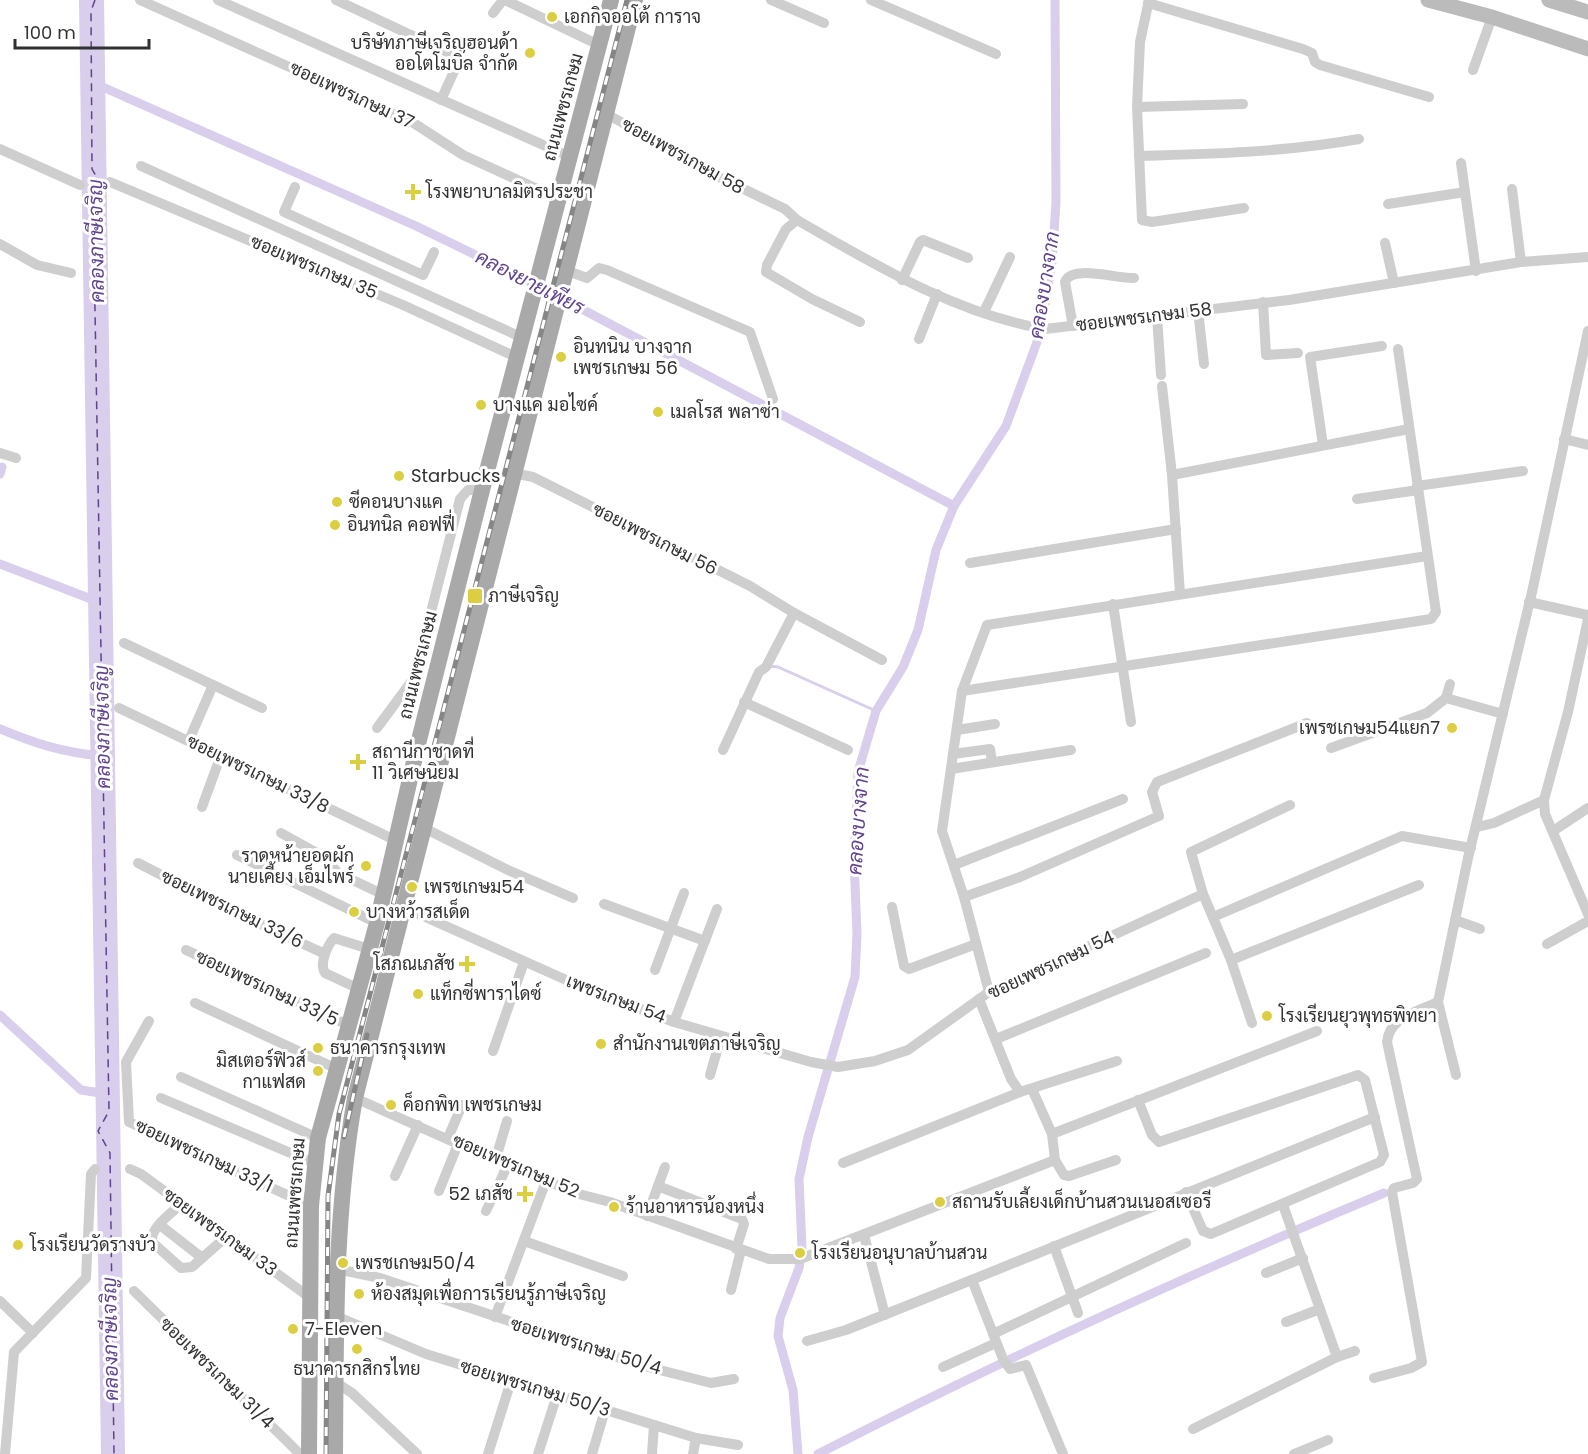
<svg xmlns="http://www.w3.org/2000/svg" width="1588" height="1454" font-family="Poppins,Sarabun,sans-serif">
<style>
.water{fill:#d9ceeb}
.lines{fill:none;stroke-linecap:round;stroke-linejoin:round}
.stream{stroke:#d9ceeb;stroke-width:3}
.canal{stroke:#d9ceeb;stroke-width:9}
.ferry{stroke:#60438f;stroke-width:1.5;stroke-dasharray:8 6;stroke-linecap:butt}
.street{stroke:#cecece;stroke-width:10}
.secondary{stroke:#bbb;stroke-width:15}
.primary{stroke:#a9a9a9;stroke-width:16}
.rail-casing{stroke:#868686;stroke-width:5}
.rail{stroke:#fff;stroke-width:3;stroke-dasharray:9;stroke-linecap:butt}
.poi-dot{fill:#dbce40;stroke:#fff;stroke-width:2}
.labels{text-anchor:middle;stroke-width:6;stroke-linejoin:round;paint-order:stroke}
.poi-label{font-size:18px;fill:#313131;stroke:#fff;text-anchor:start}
.street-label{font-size:18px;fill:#313131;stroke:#fff}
.water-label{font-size:20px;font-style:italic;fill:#60438f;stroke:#fff}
</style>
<rect width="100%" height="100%" fill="#fff"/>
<polygon class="water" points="79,0 104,0 125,1454 101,1454"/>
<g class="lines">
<polyline class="stream" points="768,666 778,667 876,711"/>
<g class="canal">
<polyline points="96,84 416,226 525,279 954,506"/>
<polyline points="0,474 2,467"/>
<polyline points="0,564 99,602"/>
<path d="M 0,729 C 36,744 62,752 101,756"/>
<polyline points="0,1015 81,1090 107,1094"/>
<polyline points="798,1454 793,1390 778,1336 780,1318 799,1268 802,1248 799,1179 808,1137 855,977 857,934 854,859 858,772 876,711 903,667 918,630 936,550 954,506 1006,426 1040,334 1052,262 1056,202 1055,0"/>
<path d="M 818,1454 C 1003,1359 1192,1273 1384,1193"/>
</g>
<polyline class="ferry" points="95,0 91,11 92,169 100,183 93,195 109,1111 98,1131 110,1153 114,1454"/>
<g class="street">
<polyline points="140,0 412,122 463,155 559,199"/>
<polyline points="218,0 570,157"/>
<polyline points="336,0 460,58 441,100"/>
<polyline points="771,0 824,23"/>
<polyline points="871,0 996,54"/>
<polyline points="1149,0 1140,42 1137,107 1142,220 1152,222 1244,208"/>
<polyline points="1148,3 1303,49 1312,53 1315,62 1320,65 1429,97"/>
<polyline points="493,13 503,0 507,1 599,45"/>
<polyline points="1473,70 1492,17"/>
<polyline points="1137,107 1243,104"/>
<path d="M 605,113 L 721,178 L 785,209 L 797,220 C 874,264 955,314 1045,329 L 1289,300 L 1521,262 L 1588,257"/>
<polyline points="0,149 80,185"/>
<path d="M 1139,156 C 1213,154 1286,152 1359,139"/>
<polyline points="1461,163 1476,271"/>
<polyline points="141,166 521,337"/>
<polyline points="110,182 403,305 516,357"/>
<polyline points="295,187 284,212 423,275 434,252"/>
<polyline points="1512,189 1521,262"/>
<polyline points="1388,204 1465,192"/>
<polyline points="797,220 786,229 767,265 766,272 812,299 860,322"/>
<polyline points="1385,243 1394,283"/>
<polyline points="0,244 37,265 71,273"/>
<polyline points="565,270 587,278 599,268 607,270 750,332 773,399"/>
<polyline points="902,280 920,242 923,240 968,258"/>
<polyline points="1263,302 1266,355 1298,353"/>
<polyline points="1198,310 1204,364"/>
<polyline points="984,312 1010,257"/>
<polyline points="1157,316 1161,375"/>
<path d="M 1073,326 L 1065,282 C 1071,264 1117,279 1134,278"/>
<polyline points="919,339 937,294"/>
<polyline points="1162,386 1172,475"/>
<polyline points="1564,439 1588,445"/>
<polyline points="1323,445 1310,357 1382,346"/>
<polyline points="0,453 16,458"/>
<polyline points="513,473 533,477 750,586 794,613 882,660"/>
<polyline points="1417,486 1523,471"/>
<polyline points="1357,499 1418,490"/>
<polyline points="970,563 1176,529"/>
<polyline points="1180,594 1172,475 1409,429"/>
<polyline points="1529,602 1588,615"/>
<polyline points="1113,604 1131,722"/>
<polyline points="1588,619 1568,712 1544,800 1545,814 1588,914"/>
<polyline points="124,643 262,708"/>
<polyline points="962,691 1431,619 1436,612 1398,349"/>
<polyline points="1446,698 1450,684"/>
<polyline points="744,702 848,750"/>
<polyline points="119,708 397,841"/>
<polyline points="377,728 414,678 460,499 468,490 482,490"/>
<polyline points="957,730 995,724"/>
<polyline points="189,740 213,685"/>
<polyline points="1331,748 1427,713 1446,698 1503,714"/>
<polyline points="723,750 759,672 766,667 794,613"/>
<polyline points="953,754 990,749 992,762"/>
<polyline points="951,769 1071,750"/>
<polyline points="202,807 221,755"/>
<polyline points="1477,827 1494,823 1544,800"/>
<polyline points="424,828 508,870 573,898"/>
<polyline points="1553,831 1588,808"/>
<polyline points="281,833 326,858 338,873 384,895"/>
<polyline points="237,855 377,923"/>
<polyline points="138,863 222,906 325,954"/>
<polyline points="954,865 1123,799"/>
<polyline points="964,897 1020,877 1159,816 1152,792 1157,782 1307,723"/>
<polyline points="604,904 705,941"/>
<polyline points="403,907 573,983 674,1022 811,1062 838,1067 875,1061 908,1050 989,992 1203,894"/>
<polyline points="892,907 904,966 909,969 976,944"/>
<polyline points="1213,917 1402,836 1471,848"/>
<polyline points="1455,920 1480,929"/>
<polyline points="1547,944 1588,921"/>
<polyline points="186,950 348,1025"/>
<polyline points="1231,960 1419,885"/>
<polyline points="655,970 684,893"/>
<path d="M 357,988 L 325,973 C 319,964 327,946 334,938 L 369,949"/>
<polyline points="989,992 964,897 942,831 962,691 987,625 1427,556"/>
<polyline points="979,999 1011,1079 1020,1092"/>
<polyline points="195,1003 337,1069"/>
<polyline points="149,1021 126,1062 129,1122 311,1206"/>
<polyline points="674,1022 717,909"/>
<polyline points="1252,1023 1231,960 1203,894 1191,852 1290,805"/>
<polyline points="996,1039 1206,953"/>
<polyline points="493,1051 524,962"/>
<polyline points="710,1075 721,1037"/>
<polyline points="1456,1075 1438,1002 1468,858 1532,592 1588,331"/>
<polyline points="181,1077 318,1138"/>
<polyline points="1032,1089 1052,1134 1055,1160 1064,1175 1069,1176 1116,1160"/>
<polyline points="161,1098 314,1163"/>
<polyline points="355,1098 458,1144 509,1162 571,1192 610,1202 769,1259 800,1259 1055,1160"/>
<polyline points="1138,1100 1152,1135 1159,1142 1358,1075 1365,1080 1384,1155 1380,1162 1211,1234 1203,1231 1186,1192"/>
<polyline points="1052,1134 1317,1031"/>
<polyline points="448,1138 462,1105"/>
<polyline points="496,1158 507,1121"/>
<polyline points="843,1163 1020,1092 1117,1061"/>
<polyline points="130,1169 141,1174 309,1297"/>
<polyline points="395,1176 418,1125"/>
<polyline points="658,1186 742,1219 744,1224 736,1249"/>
<polyline points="439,1191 458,1144"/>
<path d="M 182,1203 C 172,1213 150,1227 152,1242 L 181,1268 L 192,1267 L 227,1236"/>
<polyline points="1283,1205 1337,1357"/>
<polyline points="486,1211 509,1162"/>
<polyline points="647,1216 665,1167"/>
<polyline points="160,1225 201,1257"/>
<polyline points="864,1235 885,1315"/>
<polyline points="524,1241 623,1276"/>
<polyline points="1054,1246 1078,1313"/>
<polyline points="337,1269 380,1278 644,1366 711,1383 734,1379"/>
<polyline points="1266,1273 1303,1258"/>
<polyline points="972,1280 1003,1359 1010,1369 1026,1365 1063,1454"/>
<polyline points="731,1290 741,1250"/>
<polyline points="134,1291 300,1454"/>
<polyline points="0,1301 33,1333"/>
<polyline points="336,1316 426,1354 696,1438 738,1445"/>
<polyline points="495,1317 546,1181"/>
<polyline points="1286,1322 1320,1309"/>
<polyline points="993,1334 1186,1243"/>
<polyline points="807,1341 846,1330 964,1283 1375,1117"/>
<polyline points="943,1367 996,1343"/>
<path d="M 1374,1378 L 1411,1368 L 1422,1362 L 1392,1192 L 1394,1188 L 1413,1183 L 1417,1179 L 1387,1042 C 1389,1017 1419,1011 1438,1002"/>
<polyline points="335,1382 352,1393 417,1454"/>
<polyline points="1193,1429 1337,1357 1355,1351"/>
<polyline points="5,1454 14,1352 86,1278 91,1174 95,1169"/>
<polyline points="488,1454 511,1381"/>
<polyline points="538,1454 557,1395"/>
<polyline points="592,1454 605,1410"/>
<polyline points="652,1454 654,1425"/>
<polyline points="693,1454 696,1438"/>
<polyline points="1294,1454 1328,1440"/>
</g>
<g class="secondary">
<polyline points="1428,0 1492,17 1588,49"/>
<polyline points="1549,0 1588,12"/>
</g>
<g class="primary">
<polyline points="309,1454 311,1206 318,1138 377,923 418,744 482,490 611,0"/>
<path d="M 335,1454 C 336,1335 334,1216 355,1098 L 635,0"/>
</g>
<g class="rail-casing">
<g id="rail">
<polyline points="344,1137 367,1035"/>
<polyline points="326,1454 328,1196 339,1114 627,0"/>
</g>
</g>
<use href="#rail" class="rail"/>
</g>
<g class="poi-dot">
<circle cx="552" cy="17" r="6"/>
<circle cx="530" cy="53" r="6"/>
<path d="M410 183h6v6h6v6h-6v6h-6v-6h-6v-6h6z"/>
<circle cx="561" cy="357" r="6"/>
<circle cx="481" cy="405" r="6"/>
<circle cx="658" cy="412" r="6"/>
<circle cx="399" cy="476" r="6"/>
<circle cx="337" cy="502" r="6"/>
<circle cx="335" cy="525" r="6"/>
<rect x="467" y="588" width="16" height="16" rx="3"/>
<circle cx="1452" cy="728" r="6"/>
<path d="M355 753h6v6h6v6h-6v6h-6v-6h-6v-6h6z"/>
<circle cx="366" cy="866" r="6"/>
<circle cx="412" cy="887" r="6"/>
<circle cx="354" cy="912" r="6"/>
<path d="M464 955h6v6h6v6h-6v6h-6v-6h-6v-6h6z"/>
<circle cx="418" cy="994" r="6"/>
<circle cx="1267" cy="1016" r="6"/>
<circle cx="601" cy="1044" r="6"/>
<circle cx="318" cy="1048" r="6"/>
<circle cx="318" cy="1071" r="6"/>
<circle cx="391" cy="1105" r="6"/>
<path d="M522 1185h6v6h6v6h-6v6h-6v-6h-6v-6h6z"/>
<circle cx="940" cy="1202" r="6"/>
<circle cx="614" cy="1207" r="6"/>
<circle cx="18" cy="1245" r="6"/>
<circle cx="800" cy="1253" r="6"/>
<circle cx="343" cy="1263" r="6"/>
<circle cx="359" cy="1294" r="6"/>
<circle cx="293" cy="1329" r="6"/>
<circle cx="357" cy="1349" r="6"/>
</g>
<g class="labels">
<g class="poi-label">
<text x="564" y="23">เอกกิจออโต้ การาจ</text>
<text x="518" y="49" text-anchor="end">บริษัทภาษีเจริญฮอนด้า<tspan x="518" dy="21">ออโตโมบิล จำกัด</tspan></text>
<text x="426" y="198">โรงพยาบาลมิตรประชา</text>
<text x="573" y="353">อินทนิน บางจาก<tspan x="573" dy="21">เพชรเกษม 56</tspan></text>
<text x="493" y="411">บางแค มอไซค์</text>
<text x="670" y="418">เมลโรส พลาซ่า</text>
<text x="411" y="482">Starbucks</text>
<text x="349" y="508">ซีคอนบางแค</text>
<text x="347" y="531">อินทนิล คอฟฟี่</text>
<text x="488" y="602">ภาษีเจริญ</text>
<text x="1440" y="734" text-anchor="end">เพรชเกษม54แยก7</text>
<text x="372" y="758">สถานีกาชาดที่<tspan x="372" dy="21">11 วิเศษนิยม</tspan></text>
<text x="354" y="862" text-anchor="end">ราดหน้ายอดผัก<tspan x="354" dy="21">นายเคี้ยง เอ็มไพร์</tspan></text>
<text x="424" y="893">เพรชเกษม54</text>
<text x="366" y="918">บางหว้ารสเด็ด</text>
<text x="455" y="970" text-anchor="end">โสภณเภสัช</text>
<text x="430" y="1000">แท็กซี่พาราไดซ์</text>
<text x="1279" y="1022">โรงเรียนยุวพุทธพิทยา</text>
<text x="613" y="1050">สำนักงานเขตภาษีเจริญ</text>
<text x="330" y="1054">ธนาคารกรุงเทพ</text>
<text x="306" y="1067" text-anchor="end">มิสเตอร์ฟิวส์<tspan x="306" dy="21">กาแฟสด</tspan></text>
<text x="403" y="1111">ค็อกพิท เพชรเกษม</text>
<text x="513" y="1200" text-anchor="end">52 เภสัช</text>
<text x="952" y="1208">สถานรับเลี้ยงเด็กบ้านสวนเนอสเซอรี</text>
<text x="626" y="1213">ร้านอาหารน้องหนึ่ง</text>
<text x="30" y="1251">โรงเรียนวัดรางบัว</text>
<text x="812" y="1259">โรงเรียนอนุบาลบ้านสวน</text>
<text x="355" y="1269">เพรชเกษม50/4</text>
<text x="371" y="1300">ห้องสมุดเพื่อการเรียนรู้ภาษีเจริญ</text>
<text x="305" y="1335">7-Eleven</text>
<text x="357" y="1375" text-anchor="middle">ธนาคารกสิกรไทย</text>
</g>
<g class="street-label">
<text transform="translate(352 95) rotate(25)" y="6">ซอยเพชรเกษม 37</text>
<text transform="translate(563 107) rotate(-75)" y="6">ถนนเพชรเกษม</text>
<text transform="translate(683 156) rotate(29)" y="6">ซอยเพชรเกษม 58</text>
<text transform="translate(314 267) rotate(23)" y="6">ซอยเพชรเกษม 35</text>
<text transform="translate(1144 317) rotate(-7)" y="6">ซอยเพชรเกษม 58</text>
<text transform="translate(655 539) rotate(27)" y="6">ซอยเพชรเกษม 56</text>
<text transform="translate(418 665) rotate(-76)" y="6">ถนนเพชรเกษม</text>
<text transform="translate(258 774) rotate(26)" y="6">ซอยเพชรเกษม 33/8</text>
<text transform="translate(232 909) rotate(26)" y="6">ซอยเพชรเกษม 33/6</text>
<text transform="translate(1051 965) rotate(-25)" y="6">ซอยเพชรเกษม 54</text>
<text transform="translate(267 988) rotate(25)" y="6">ซอยเพชรเกษม 33/5</text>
<text transform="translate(616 999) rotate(21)" y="6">เพชรเกษม 54</text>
<text transform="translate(204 1156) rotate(25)" y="6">ซอยเพชรเกษม 33/1</text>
<text transform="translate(516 1166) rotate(23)" y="6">ซอยเพชรเกษม 52</text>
<text transform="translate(295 1193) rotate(-86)" y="6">ถนนเพชรเกษม</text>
<text transform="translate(220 1232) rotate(36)" y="6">ซอยเพชรเกษม 33</text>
<text transform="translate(586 1346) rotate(17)" y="6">ซอยเพชรเกษม 50/4</text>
<text transform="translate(217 1373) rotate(44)" y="6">ซอยเพชรเกษม 31/4</text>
<text transform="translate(535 1388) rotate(17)" y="6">ซอยเพชรเกษม 50/3</text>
</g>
<g class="water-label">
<text transform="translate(96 241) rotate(-91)" y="7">คลองภาษีเจริญ</text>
<text transform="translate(530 282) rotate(27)" y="7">คลองยายเพียร</text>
<text transform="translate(1044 285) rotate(-81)" y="7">คลองบางจาก</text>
<text transform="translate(102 727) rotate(-91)" y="7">คลองภาษีเจริญ</text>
<text transform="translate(858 821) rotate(-86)" y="7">คลองบางจาก</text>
<text transform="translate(110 1339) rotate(-91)" y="7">คลองภาษีเจริญ</text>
</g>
</g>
<path d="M15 39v9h134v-9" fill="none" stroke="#313131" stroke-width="3"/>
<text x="24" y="39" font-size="18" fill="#313131" stroke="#ffffff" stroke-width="4.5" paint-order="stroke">100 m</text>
</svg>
